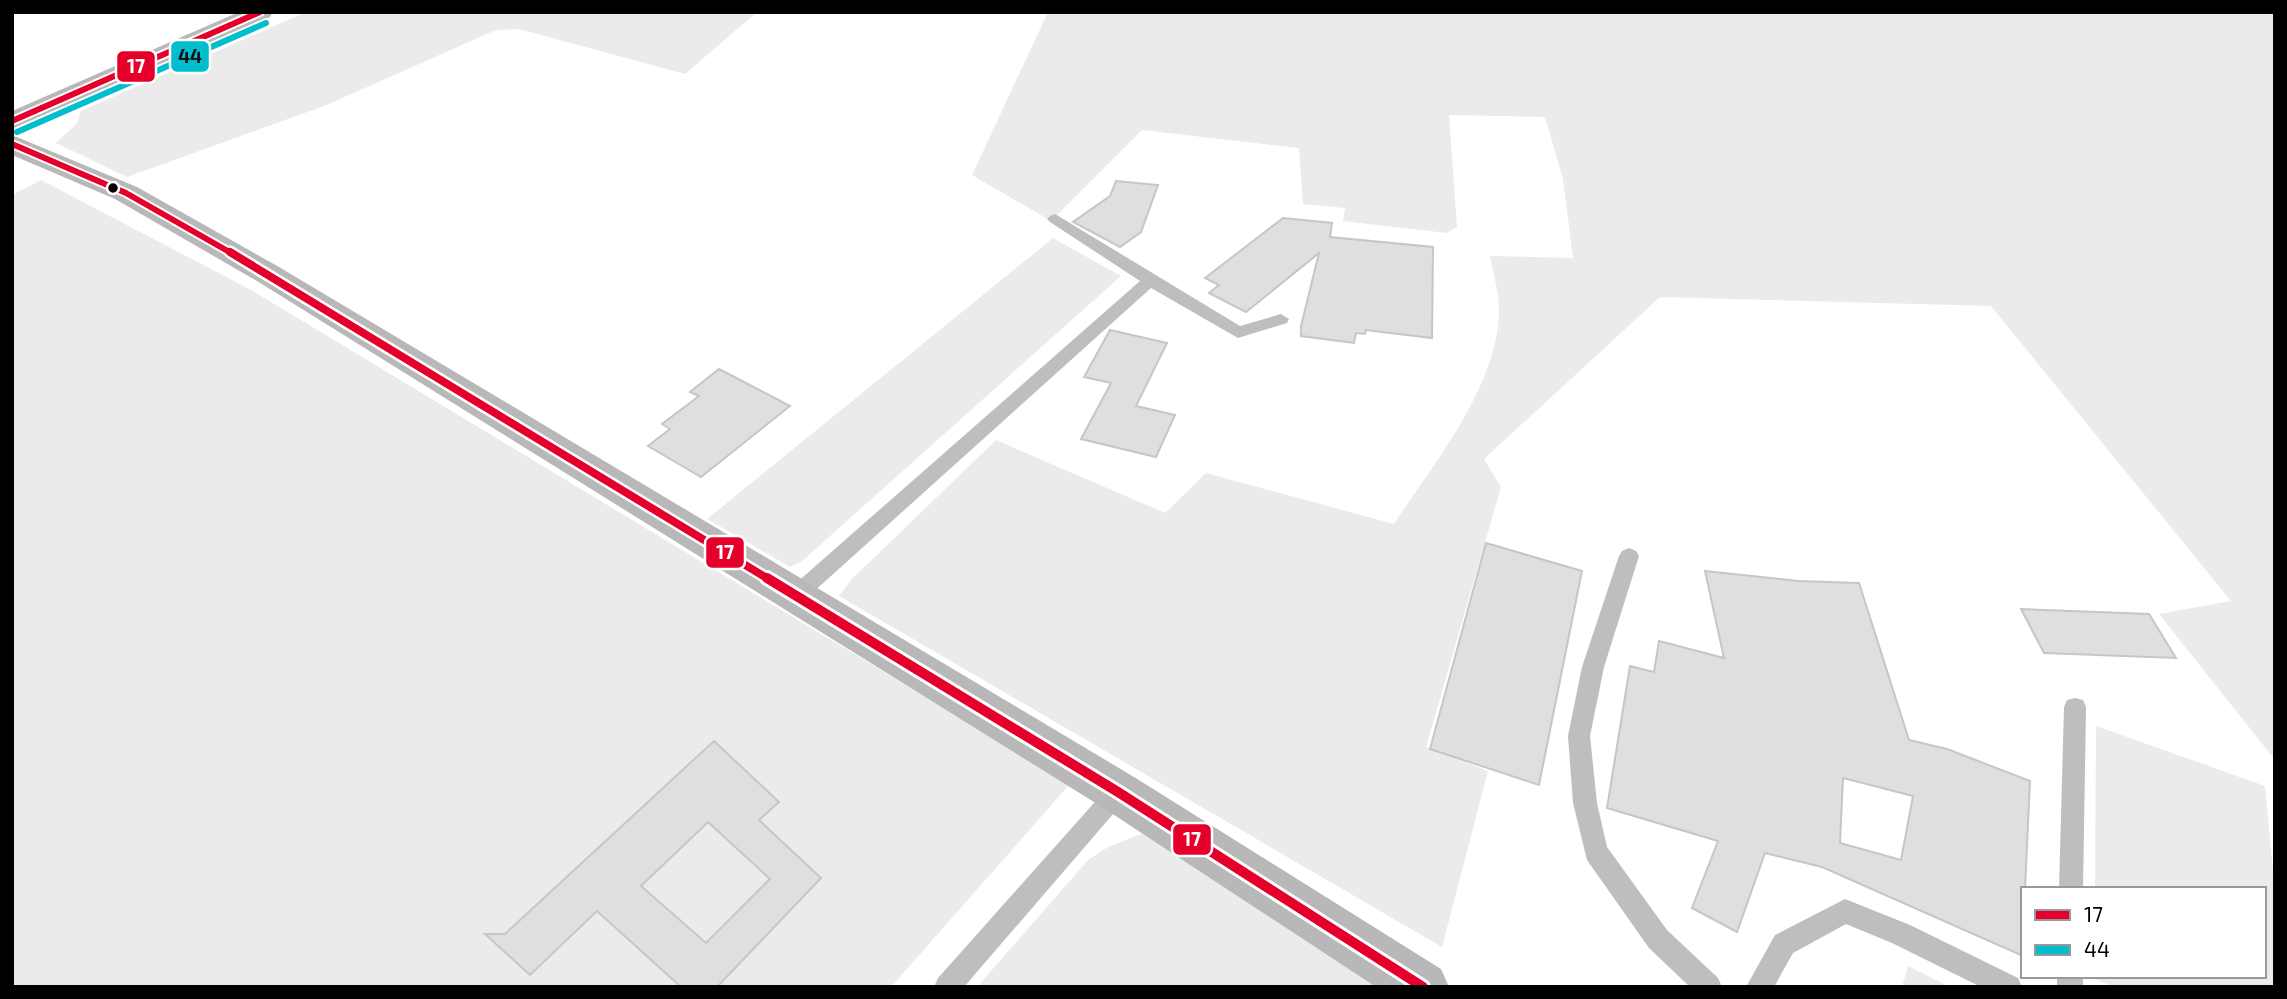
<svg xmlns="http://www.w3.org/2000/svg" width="2287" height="999" font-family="'Exo 2',sans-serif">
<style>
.green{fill:#ebebeb}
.building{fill:#dfdfdf;stroke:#c6c6c6;stroke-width:2;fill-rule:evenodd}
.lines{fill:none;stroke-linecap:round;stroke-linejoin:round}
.lane{fill:#bebebe;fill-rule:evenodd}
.secondary{fill:#b8b8b8;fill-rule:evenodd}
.bus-1-far2-casing{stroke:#fff;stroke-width:10}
.bus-1-far1-casing{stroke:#fff;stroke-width:13}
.bus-1-casing{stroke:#fff;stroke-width:16}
.bus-2-casing{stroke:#fff;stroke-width:10}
.bus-1-far2{stroke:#e4002b;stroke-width:6}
.bus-1-far1{stroke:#e4002b;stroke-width:8}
.bus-1{stroke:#e4002b;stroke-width:10}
.bus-2{stroke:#00becd;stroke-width:6}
.bus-dot{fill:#000;stroke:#fff;stroke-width:2.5}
.line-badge{stroke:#fff;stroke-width:2.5}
.badge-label{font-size:19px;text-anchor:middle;font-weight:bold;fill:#fff}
.pale-badge-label{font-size:19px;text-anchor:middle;font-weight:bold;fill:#111}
</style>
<rect width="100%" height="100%" fill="#fff"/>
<g class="green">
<polygon points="306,12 757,12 685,74 519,29 496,30 324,106 127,177 56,143 77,123 81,111"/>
<path d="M 1048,12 L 2275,12 L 2275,760 L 2159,614 L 2231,601 L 1991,306 L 1660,297 L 1484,459 L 1501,487 L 1426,747 L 1488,771 L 1442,947 L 839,596 L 852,579 L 996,440 L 1165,513 L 1206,473 L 1394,524 C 1434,463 1499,385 1499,309 C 1499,292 1493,273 1490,256 L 1573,258 L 1563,179 L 1545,117 L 1449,115 L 1457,227 L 1447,233 L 1343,221 L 1345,208 L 1303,204 L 1299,148 L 1142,130 L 1051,221 L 972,175 Z"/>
<polygon points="41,180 251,290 1070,784 891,987 12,987 12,195"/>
<polygon points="1053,238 1121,276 801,562 790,567 707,519"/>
<polygon points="2096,726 2265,786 2275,892 2275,987 2114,987 2095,979 2095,976 2264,976 2264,889 2095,889"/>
<polygon points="1146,832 1395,987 977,987 1088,860 1108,847"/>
<polygon points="1908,966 1950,987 1902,987"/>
</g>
<g class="building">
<polygon points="1116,181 1158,185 1141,232 1120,247 1073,222 1110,196"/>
<polygon points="1283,218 1332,223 1330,237 1433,247 1432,338 1366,330 1365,334 1356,333 1354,343 1301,336 1301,326 1319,253 1246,312 1209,293 1219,285 1205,278"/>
<polygon points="1110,330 1167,343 1136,406 1175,415 1156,457 1081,439 1111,383 1084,377"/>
<polygon points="719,369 790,406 701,477 648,446 670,429 662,424 699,396 690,392"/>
<polygon points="1486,543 1582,571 1539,785 1430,749"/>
<path d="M 1705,571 L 1798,581 L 1859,583 L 1909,740 L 1947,749 L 2030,781 L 2025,889 L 2023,889 L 2023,956 L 1822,867 L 1765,853 L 1737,932 L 1692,908 L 1718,841 L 1607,808 L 1630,666 L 1654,672 L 1659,641 L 1724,658 ZM 1843,778 L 1913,796 L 1901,860 L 1840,843 Z"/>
<polygon points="2021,609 2149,614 2176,658 2044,653"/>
<path d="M 714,741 L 779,802 L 759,820 L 821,878 L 717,987 L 681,987 L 597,911 L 530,975 L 485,934 L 505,934 ZM 708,822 L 770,879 L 706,943 L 641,886 Z"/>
</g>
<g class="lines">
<g class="lane">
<polygon points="1055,214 1240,326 1281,314 1289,319 1287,323 1238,338 1151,288 801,603 794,605 787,603 784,597 787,591 1140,281 1050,222 1047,219 1050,216"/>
<polygon points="1629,548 1636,551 1639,556 1604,667 1590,736 1597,803 1607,847 1667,930 1718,978 1722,987 1690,987 1649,948 1587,860 1573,803 1568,736 1582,667 1619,556 1622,551"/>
<polygon points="2075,698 2083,700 2086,707 2083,889 2059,889 2064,707 2067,700"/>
<polygon points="1118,781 1126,785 1130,792 1126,799 964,987 934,987 938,978 1110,785"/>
<polygon points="1845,899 1910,925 2018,978 2022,987 1981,987 1892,943 1846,924 1793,953 1774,987 1746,987 1775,935"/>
<rect x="2057" y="976" width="26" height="11"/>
</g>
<g class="secondary">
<polygon points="239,12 273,12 270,17 12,129 12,111"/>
<polygon points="12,135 137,187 279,267 1134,777 1441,969 1449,987 1376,987 1102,807 257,281 115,199 12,155"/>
</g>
<g class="bus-1-far2-casing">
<g id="bus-1-far2">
<polyline points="12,121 260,12"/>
<polyline points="12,144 126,193 233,254"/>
</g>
</g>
<g class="bus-1-far1-casing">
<polyline id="bus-1-far1" points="230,252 770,580"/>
</g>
<g class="bus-1-casing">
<polyline id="bus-1" points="767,578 1118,792 1423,987"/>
</g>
<g class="bus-2-casing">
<polyline id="bus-2" points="17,132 266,23"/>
</g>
<use href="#bus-1-far2" class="bus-1-far2"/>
<use href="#bus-1-far1" class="bus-1-far1"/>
<use href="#bus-1" class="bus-1"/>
<use href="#bus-2" class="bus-2"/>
</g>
<circle class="bus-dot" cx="113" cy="188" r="6"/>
<g class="line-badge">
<rect x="170" y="40" width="40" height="33" rx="7" fill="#00becd"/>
<rect x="116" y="50" width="40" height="33" rx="7" fill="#e4002b"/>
<rect x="705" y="536" width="40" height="33" rx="7" fill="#e4002b"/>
<rect x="1172" y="823" width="40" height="33" rx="7" fill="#e4002b"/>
</g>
<g class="badge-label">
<text x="136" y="73">17</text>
<text x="725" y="559">17</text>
<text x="1192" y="846">17</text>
</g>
<g class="pale-badge-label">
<text x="190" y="63">44</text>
</g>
<rect width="2287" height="999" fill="none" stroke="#000000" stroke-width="28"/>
<rect x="2021" y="887" width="245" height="91" fill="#ffffff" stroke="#999999" stroke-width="2"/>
<rect x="2035" y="910" width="35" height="10" fill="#e4002b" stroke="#999999" stroke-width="2"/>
<text x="2084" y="922" font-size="21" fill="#000000">17</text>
<rect x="2035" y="945" width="35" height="10" fill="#00becd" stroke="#999999" stroke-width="2"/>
<text x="2084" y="957" font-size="21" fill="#000000">44</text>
</svg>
